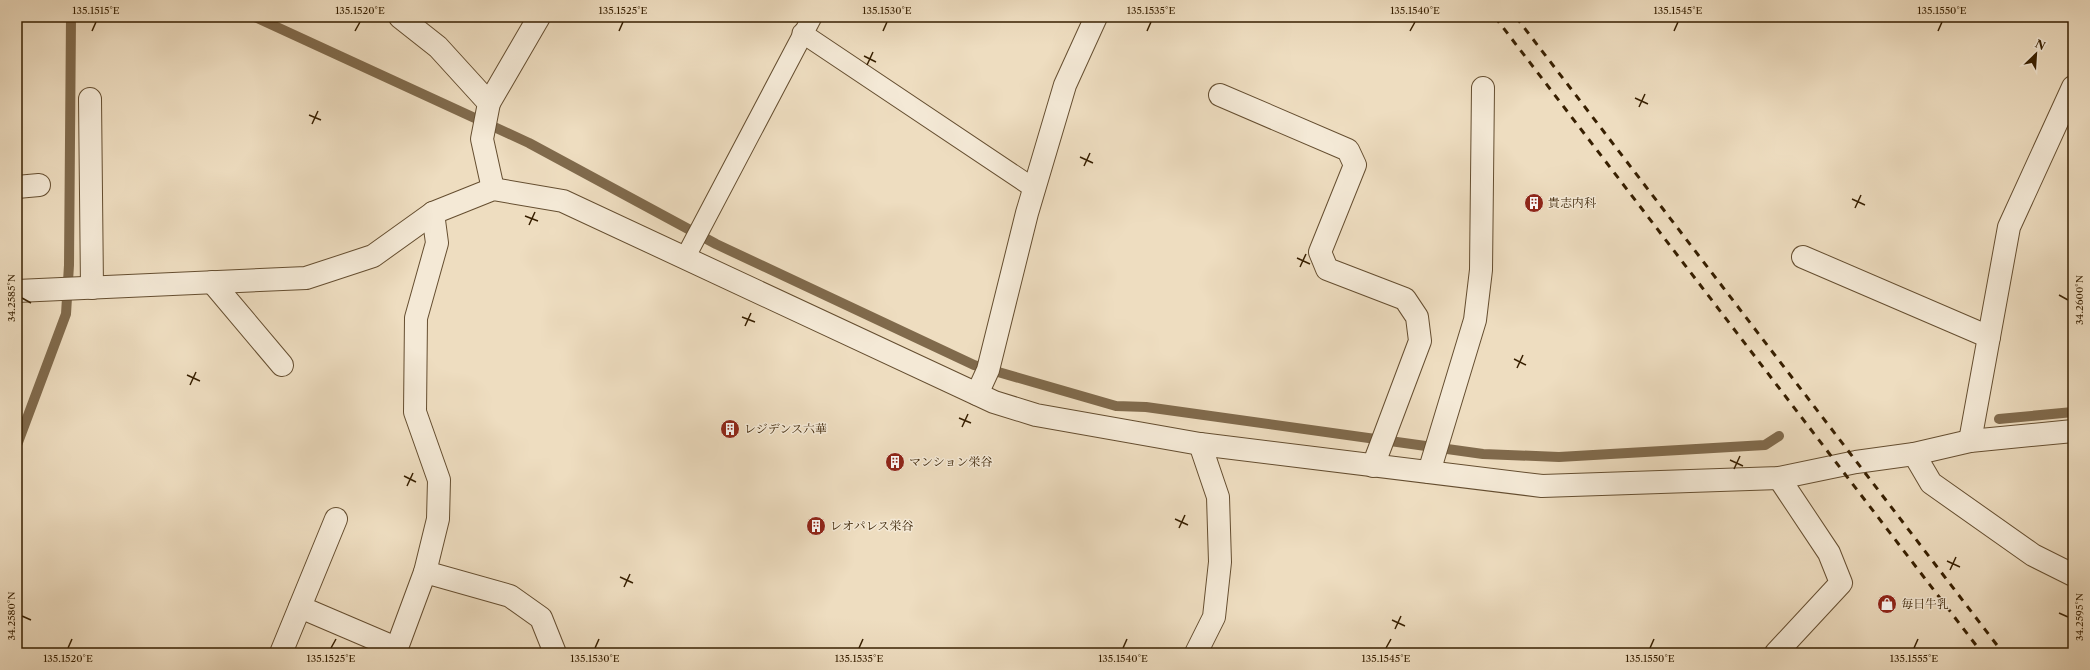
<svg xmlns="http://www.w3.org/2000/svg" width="2090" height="670" font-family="'Libre Caslon Text','Noto Serif JP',serif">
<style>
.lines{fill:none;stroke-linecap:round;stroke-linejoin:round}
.stream{stroke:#806a4c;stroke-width:10}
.service-casing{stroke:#654e30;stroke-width:21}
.minor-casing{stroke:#654e30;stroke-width:24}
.service{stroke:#f4e9d6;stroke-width:19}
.minor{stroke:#f4e9d6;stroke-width:22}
.rail{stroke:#371f00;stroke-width:3;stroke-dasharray:7 7;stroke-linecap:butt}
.ticks{fill:none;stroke:#371f00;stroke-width:1.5}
.labels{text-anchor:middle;stroke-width:3;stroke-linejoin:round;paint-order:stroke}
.poi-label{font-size:12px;fill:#371f00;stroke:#f4e9d6;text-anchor:start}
.neatline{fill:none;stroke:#371f00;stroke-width:1.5}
.ticks-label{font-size:10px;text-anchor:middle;fill:#371f00}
</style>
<rect width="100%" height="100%" fill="#eeddc0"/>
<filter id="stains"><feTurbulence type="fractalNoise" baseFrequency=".005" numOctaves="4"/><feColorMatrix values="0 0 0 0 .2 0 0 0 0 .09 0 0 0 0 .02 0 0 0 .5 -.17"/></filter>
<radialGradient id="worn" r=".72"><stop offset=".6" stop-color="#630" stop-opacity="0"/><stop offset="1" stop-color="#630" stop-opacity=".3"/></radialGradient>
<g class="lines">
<g class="stream">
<polyline points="255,17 529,143 716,244 974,365 1116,406 1146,407 1483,454 1559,457 1765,445 1779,436"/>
<polyline points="1999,419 2073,412"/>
<polyline points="17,445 66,314 69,265 71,17"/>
</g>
<g class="service-casing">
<g id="service">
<polyline points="802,33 1035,189"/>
<polyline points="685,258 812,17"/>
</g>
</g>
<g class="minor-casing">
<g id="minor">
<polyline points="400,17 438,47 489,103 482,139 493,189"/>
<polyline points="1220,95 1348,150 1355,165 1320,252 1327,269 1405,299 1417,317 1420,341 1373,466"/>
<polyline points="90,99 92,288"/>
<polyline points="489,103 539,17"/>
<polyline points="17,187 39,185"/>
<polyline points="1803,257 1989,337"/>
<polyline points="212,282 282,365"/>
<polyline points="17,291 306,278 373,256 433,213 493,189 563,201 994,402 1036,415 1200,444 1542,486 1779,478 1856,462 1914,454 1970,441 2073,431"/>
<polyline points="977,394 988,370 1027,213 1065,85 1096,17"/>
<polyline points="1970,441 2009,227 2073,87"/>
<polyline points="1914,454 1931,483 2033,555 2073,575"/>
<polyline points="1429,472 1475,320 1481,270 1483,88"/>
<polyline points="425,572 510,596 541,618 555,653"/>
<polyline points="300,607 396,648"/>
<polyline points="281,653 336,519"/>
<polyline points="395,653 425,572 438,519 439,480 415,412 416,318 437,243 433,213"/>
<polyline points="1196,653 1214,617 1220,562 1218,497 1200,444"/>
<polyline points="1776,653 1841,583 1829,553 1779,478"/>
</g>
</g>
<use href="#service" class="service"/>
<use href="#minor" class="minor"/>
<g class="rail">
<polyline points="1495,17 1982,653"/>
<polyline points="1516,17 2003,653"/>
</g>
</g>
<path class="ticks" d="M 92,31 L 96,22M 355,31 L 360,22M 619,31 L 623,22M 883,31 L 887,22M 1147,31 L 1151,22M 1410,31 L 1415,22M 1674,31 L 1678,22M 1938,31 L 1942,22M 864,56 L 876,62M 867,65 L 873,52M 1635,98 L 1648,104M 1639,107 L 1645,94M 309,115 L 321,120M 312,124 L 318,111M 1080,157 L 1093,163M 1084,166 L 1090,153M 1852,199 L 1865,205M 1855,208 L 1861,195M 525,216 L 538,221M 529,225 L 535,212M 1297,258 L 1310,264M 1300,267 L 1306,254M 2059,295 L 2068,300M 22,298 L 31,303M 742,317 L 755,322M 745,326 L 751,313M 1514,359 L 1526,365M 1517,368 L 1523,355M 187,375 L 200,381M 190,385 L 196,372M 959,418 L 971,423M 962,427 L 968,414M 1730,460 L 1743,466M 1734,469 L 1740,456M 404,476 L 416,482M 407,486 L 413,473M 1175,519 L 1188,525M 1179,528 L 1185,515M 1947,561 L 1960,567M 1950,570 L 1956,557M 620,577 L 633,583M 624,587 L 630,574M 2059,613 L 2068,617M 22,616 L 31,620M 1392,620 L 1405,626M 1395,629 L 1401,616M 68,648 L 72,639M 331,648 L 336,639M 595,648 L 599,639M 859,648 L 863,639M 1123,648 L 1127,639M 1386,648 L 1391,639M 1650,648 L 1654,639M 1914,648 L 1918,639"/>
<defs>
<g id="building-disc" transform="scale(1)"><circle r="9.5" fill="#8f2418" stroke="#f4e9d6"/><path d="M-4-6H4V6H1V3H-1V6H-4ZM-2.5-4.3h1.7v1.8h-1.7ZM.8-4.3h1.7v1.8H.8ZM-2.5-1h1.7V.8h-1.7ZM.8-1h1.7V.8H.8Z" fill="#fff"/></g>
<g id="shop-disc" transform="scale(1)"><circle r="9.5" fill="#8f2418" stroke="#f4e9d6"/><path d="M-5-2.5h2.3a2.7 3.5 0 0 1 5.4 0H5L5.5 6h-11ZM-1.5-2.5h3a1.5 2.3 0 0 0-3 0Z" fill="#fff"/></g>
</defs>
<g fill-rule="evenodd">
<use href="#building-disc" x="1534" y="203"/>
<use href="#building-disc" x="730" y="429"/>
<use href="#building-disc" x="895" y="462"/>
<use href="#building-disc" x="816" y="526"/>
<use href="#shop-disc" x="1887" y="604"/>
</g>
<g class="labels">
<g class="poi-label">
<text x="1548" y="207">貴志内科</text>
<text x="744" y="433">レジデンス六華</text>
<text x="909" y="466">マンション栄谷</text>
<text x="830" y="530">レオパレス栄谷</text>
<text x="1901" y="608">毎日牛乳</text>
</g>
</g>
<rect width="2090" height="670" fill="none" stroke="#eeddc0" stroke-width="44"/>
<g transform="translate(2036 54) rotate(25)" stroke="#f4e9d6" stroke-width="3" paint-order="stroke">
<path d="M0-3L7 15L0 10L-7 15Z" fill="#371f00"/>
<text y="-6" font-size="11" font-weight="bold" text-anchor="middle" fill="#371f00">N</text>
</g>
<rect x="22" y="22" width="2046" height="626" class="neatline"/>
<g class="ticks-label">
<text x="96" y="14">135.1515°E</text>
<text x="360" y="14">135.1520°E</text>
<text x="623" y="14">135.1525°E</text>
<text x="887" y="14">135.1530°E</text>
<text x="1151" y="14">135.1535°E</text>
<text x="1415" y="14">135.1540°E</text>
<text x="1678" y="14">135.1545°E</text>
<text x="1942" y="14">135.1550°E</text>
<text transform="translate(11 298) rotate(-90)" y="4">34.2585°N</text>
<text transform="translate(2079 300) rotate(-90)" y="4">34.2600°N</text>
<text transform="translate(11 616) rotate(-90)" y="4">34.2580°N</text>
<text transform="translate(2079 617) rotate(-90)" y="4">34.2595°N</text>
<text x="68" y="662">135.1520°E</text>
<text x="331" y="662">135.1525°E</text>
<text x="595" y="662">135.1530°E</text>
<text x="859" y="662">135.1535°E</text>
<text x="1123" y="662">135.1540°E</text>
<text x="1386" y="662">135.1545°E</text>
<text x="1650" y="662">135.1550°E</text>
<text x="1914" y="662">135.1555°E</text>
</g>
<rect width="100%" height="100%" filter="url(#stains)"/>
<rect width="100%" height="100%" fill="url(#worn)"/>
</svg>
